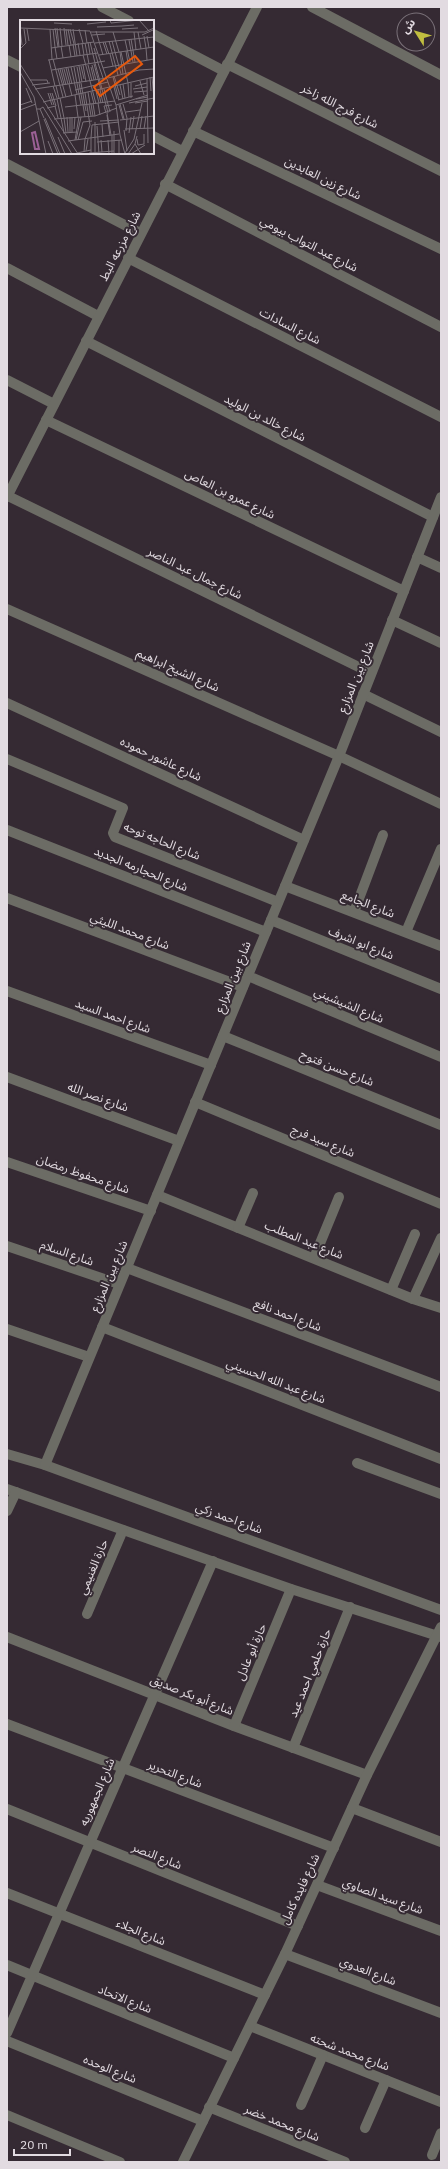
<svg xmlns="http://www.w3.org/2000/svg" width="448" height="2169" font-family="'IBM Plex Sans','Noto Sans Arabic',sans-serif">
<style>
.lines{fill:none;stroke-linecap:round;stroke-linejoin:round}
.minor{stroke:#6c6c65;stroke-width:10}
.labels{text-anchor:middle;stroke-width:4;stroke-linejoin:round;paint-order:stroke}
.street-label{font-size:12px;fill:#e2dbe1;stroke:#352a33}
.inset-river{fill:none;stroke:#9b6095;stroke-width:2}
.inset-road{fill:none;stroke:#7a7179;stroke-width:1}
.view{fill:#e8590c;fill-opacity:0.15;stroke:#e8590c;stroke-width:2}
.inset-edge{fill:none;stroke:#e2dbe1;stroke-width:2}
</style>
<rect width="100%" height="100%" fill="#352a33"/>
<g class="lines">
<g class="minor">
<polyline points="102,7 129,21"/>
<polyline points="312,7 441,75"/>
<polyline points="153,34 224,71"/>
<polyline points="7,60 21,67"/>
<polyline points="227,64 441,171"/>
<polyline points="193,131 441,249"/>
<polyline points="153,136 182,151"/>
<polyline points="7,164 140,233"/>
<polyline points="165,184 441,327"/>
<polyline points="128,258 441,417"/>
<polyline points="7,268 98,316"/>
<polyline points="86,341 433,517"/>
<polyline points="7,380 54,404"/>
<polyline points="46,420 404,591"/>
<polyline points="8,496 371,673"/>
<polyline points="7,497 257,7"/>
<polyline points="417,557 441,568"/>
<polyline points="7,609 339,756 441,804"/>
<polyline points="392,620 441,643"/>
<polyline points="363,694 441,732"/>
<polyline points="7,703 304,840"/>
<polyline points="7,759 123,808 113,833 115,837 278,902"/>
<polyline points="7,830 266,932"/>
<polyline points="285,886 441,946"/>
<polyline points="7,898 243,987"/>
<polyline points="354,912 383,835"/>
<polyline points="271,920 441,989"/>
<polyline points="406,932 441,849"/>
<polyline points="248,976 441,1057"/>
<polyline points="7,991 211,1065"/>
<polyline points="223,1036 441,1125"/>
<polyline points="7,1077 179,1141"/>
<polyline points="195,1102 441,1204"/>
<polyline points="7,1162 151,1211"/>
<polyline points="157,1195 413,1299 441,1308"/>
<polyline points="238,1228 253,1193"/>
<polyline points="7,1246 119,1284"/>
<polyline points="314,1258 339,1197"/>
<polyline points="127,1268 441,1387"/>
<polyline points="391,1290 415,1234"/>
<polyline points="413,1299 441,1238"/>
<polyline points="102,1327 441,1459"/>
<polyline points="7,1329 89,1357"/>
<polyline points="7,1454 45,1465 441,1610"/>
<polyline points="357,1463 441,1494"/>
<polyline points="45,1465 339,756 441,497"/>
<polyline points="7,1489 291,1589 441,1637"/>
<polyline points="7,1511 16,1492"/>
<polyline points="87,1614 123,1530"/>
<polyline points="7,1637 234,1726 367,1775"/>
<polyline points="7,1724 334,1848"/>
<polyline points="234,1726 291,1589"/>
<polyline points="293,1748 350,1607"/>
<polyline points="352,1808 441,1842"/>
<polyline points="7,1809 298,1926"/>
<polyline points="317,1885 441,1931"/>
<polyline points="7,1893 265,1995"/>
<polyline points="285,1954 441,2013"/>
<polyline points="7,1965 234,2058"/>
<polyline points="250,2026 441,2102"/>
<polyline points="7,2033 213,1561"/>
<polyline points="7,2041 203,2121"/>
<polyline points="301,2105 323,2055"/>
<polyline points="209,2107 345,2162"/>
<polyline points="7,2115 120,2162"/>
<polyline points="365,2128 386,2080"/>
<polyline points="432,2155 441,2133"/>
<polyline points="183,2162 285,1954 367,1775 441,1627"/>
</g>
</g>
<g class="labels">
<g class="street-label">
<text transform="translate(340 106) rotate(27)" y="4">شارع فرج الله زاخر</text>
<text transform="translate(323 178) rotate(26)" y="4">شارع زين العابدين</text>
<text transform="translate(309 244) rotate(27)" y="4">شارع عبد التواب بيومي</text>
<text transform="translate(120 246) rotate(-63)" y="4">شارع مزرعه البط</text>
<text transform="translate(290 326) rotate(27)" y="4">شارع السادات</text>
<text transform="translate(265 418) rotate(27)" y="4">شارع خالد بن الوليد</text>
<text transform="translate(230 494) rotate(26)" y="4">شارع عمرو بن العاص</text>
<text transform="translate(195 573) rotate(26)" y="4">شارع جمال عبد الناصر</text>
<text transform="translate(178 670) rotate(24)" y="4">شارع الشيخ ابراهيم</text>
<text transform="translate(356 677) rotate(-68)" y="4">شارع بين المزارع</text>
<text transform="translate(161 759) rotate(25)" y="4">شارع عاشور حموده</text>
<text transform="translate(162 841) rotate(22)" y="4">شارع الحاجه توحه</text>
<text transform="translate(141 869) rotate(22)" y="4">شارع الحجارمه الجديد</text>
<text transform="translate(368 904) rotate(21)" y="4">شارع الجامع</text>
<text transform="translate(130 931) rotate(21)" y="4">شارع محمد الليثي</text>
<text transform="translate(361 943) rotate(22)" y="4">شارع ابو اشرف</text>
<text transform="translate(233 977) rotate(-68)" y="4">شارع بين المزارع</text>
<text transform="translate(349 1005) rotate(23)" y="4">شارع الشيشيني</text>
<text transform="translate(113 1016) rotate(20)" y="4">شارع احمد السيد</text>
<text transform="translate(337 1068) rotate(22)" y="4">شارع حسن فتوح</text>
<text transform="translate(98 1097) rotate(20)" y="4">شارع نصر الله</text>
<text transform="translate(323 1141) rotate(22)" y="4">شارع سيد فرج</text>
<text transform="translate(83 1174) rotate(19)" y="4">شارع محفوظ رمضان</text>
<text transform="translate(304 1240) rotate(22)" y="4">شارع عبد المطلب</text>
<text transform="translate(67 1253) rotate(19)" y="4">شارع السلام</text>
<text transform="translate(109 1276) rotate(-67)" y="4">شارع بين المزارع</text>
<text transform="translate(288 1315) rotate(21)" y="4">شارع احمد نافع</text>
<text transform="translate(276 1381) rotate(21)" y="4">شارع عبد الله الحسيني</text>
<text transform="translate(229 1518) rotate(20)" y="4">شارع احمد زكي</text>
<text transform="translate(93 1567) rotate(-67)" y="4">حارة الغنيمي</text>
<text transform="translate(251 1652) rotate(-67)" y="4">حارة أبو عادل</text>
<text transform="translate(310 1673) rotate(-68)" y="4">حارة حلمي احمد عيد</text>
<text transform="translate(192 1695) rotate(22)" y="4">شارع أبو بكر صديق</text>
<text transform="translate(175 1774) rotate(21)" y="4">شارع التحرير</text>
<text transform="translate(97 1792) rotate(-67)" y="4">شارع الجمهوريه</text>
<text transform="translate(157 1856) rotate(22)" y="4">شارع النصر</text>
<text transform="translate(300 1889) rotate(-65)" y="4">شارع فايده كامل</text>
<text transform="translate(383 1896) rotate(20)" y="4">شارع سيد الصاوي</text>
<text transform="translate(141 1932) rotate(22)" y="4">شارع الجلاء</text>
<text transform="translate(368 1971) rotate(21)" y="4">شارع العدوي</text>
<text transform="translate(125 1999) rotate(22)" y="4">شارع الاتحاد</text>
<text transform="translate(350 2052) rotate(21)" y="4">شارع محمد شحته</text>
<text transform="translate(110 2069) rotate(22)" y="4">شارع الوحده</text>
<text transform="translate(282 2123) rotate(22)" y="4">شارع محمد خضر</text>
</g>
</g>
<g transform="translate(20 20)">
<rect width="134" height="134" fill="#352a33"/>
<path class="inset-river" d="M 15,112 L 19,129 L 15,129 L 12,113 Z"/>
<path class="inset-road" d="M 90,0 L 91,3 L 119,0M 119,0 L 129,11M 34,3 L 52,4M 67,4 L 86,2M 102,6 L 114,5M 77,7 L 102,6M 0,8 L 70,11 L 96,85 L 100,115 L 105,134M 35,8 L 38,27M 37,8 L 39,27M 40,8 L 42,26M 44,8 L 46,25M 0,9 L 2,25M 7,9 L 9,21M 30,9 L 32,39M 33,9 L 35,27M 46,9 L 48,25M 48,9 L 51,25M 50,9 L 54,24M 53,9 L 57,36M 59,9 L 63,23M 102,9 L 118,8M 65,10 L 67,23M 76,11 L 83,35M 71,12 L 125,12 L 134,8M 93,12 L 99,32M 114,12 L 116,30M 118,12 L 121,29M 72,15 L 85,14M 122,15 L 133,10M 124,16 L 126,28M 127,16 L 129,28M 111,19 L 115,42M 105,20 L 110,42M 109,20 L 113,42M 89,21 L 98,55M 92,21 L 101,54M 68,22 L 70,34M 70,22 L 75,43M 83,22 L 87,34M 85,22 L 89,34M 58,23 L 60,35M 62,23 L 64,35M 65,23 L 69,44M 75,23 L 134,17M 53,24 L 55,36M 49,25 L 51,37M 41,26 L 43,38M 35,27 L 37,39M 31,28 L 74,22M 74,28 L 78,43M 126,28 L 127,40M 0,29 L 6,23 L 4,9M 106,31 L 108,43M 100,32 L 103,54M 101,32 L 108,63M 90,34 L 93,46M 63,35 L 70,61M 79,35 L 134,27M 33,39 L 43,77M 28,40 L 78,33M 29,40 L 35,66M 75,43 L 82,69M 78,43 L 83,58M 0,44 L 58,134M 74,44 L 81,70M 63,45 L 66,62M 68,45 L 72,61M 72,45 L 76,60M 59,46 L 62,62M 61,46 L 64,59M 51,47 L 57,74M 54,47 L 61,85M 57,47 L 60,63M 71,47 L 74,60M 46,48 L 50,64M 48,48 L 52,64M 83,48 L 134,39M 38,49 L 46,77M 40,49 L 44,64M 42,49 L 46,65M 44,49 L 48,64M 32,50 L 85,41M 0,52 L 14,77 L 26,134M 94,56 L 100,75M 93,57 L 99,80M 130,57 L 131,71M 132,57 L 134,79M 88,58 L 119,50 L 134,49M 127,59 L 128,123M 10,60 L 27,60 L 28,63M 70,61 L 76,84M 120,61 L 124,75M 59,63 L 63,85M 61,63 L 66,91M 108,63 L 109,77M 49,64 L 52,76M 103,64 L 105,78M 12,65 L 30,63M 100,65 L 103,79M 33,66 L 37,78M 36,66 L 39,78M 115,66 L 127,63M 94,67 L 97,79M 6,68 L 12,83M 15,69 L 87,58M 82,69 L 88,93M 84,69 L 90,92M 113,69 L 127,67M 55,70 L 88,62M 78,70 L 81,83M 80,70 L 83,83M 76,71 L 79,83M 68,72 L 70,84M 71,72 L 74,84M 114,72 L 127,71M 28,73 L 32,85M 30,73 L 34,85M 55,75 L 58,97M 40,78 L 44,98M 111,78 L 111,63M 37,79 L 41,98M 116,79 L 128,77M 98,80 L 113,76M 23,82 L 134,57M 78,83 L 80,95M 109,83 L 134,78M 115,83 L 128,81M 69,84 L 71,96M 71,84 L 73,96M 73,84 L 75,96M 100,84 L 104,99M 103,84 L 107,98M 0,85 L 12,81M 63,85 L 65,97M 96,85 L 128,75M 99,85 L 103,99M 35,86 L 38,98M 45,87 L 95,81M 27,88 L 36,86 L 32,73M 17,89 L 20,89 L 24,98M 20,89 L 23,87 L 52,134M 0,90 L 16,84M 106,92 L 120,90M 86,93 L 84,86 L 92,85M 87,93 L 91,115M 87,95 L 90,116M 47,97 L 48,112M 50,97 L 50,112M 25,98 L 40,134M 41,98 L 44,113M 44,98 L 46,113M 24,99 L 38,134M 34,99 L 75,96 L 97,88M 100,100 L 134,96M 80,101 L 99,100M 75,102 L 75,132M 82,104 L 83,117M 72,105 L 99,102M 77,106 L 79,134M 54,109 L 55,97M 105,109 L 134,108M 112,109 L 114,96M 120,109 L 122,96M 124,109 L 126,96M 104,110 L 107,131M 94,111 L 94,134M 106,111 L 107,98M 0,112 L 19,101M 52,112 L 52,97M 43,113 L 57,112M 109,113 L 111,97M 92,115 L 92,134M 117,116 L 115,124 L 121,134M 38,117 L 45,134M 71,118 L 72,105M 71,118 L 71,133M 65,119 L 70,105 L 65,73M 117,119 L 118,125 L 124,124 L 124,114M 55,120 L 59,97M 56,120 L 61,97M 58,120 L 63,102 L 72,101M 81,120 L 82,132M 88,120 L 89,134M 99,120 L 99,134M 28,121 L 33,134M 48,121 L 99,114M 77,122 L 102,120M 66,131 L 68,119M 64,132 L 65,119M 57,133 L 71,130M 69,133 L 94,131M 105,133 L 114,119 L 122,83M 108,134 L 115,124M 111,134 L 125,125"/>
<path class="view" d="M 115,36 L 122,44 L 80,76 L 74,67 Z"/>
<rect width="134" height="134" class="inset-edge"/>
</g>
<rect width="448" height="2169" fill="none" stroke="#e2dbe1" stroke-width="16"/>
<g transform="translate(416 32) rotate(307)"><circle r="19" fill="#352a33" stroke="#7a7179"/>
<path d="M0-3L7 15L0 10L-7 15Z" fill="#c1be40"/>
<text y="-6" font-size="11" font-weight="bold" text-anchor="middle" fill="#e2dbe1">ش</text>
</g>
<path d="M14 2149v6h56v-6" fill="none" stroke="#e2dbe1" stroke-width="2"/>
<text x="20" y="2149" font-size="12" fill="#e2dbe1" stroke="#352a33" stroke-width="3" paint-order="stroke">20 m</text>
</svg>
